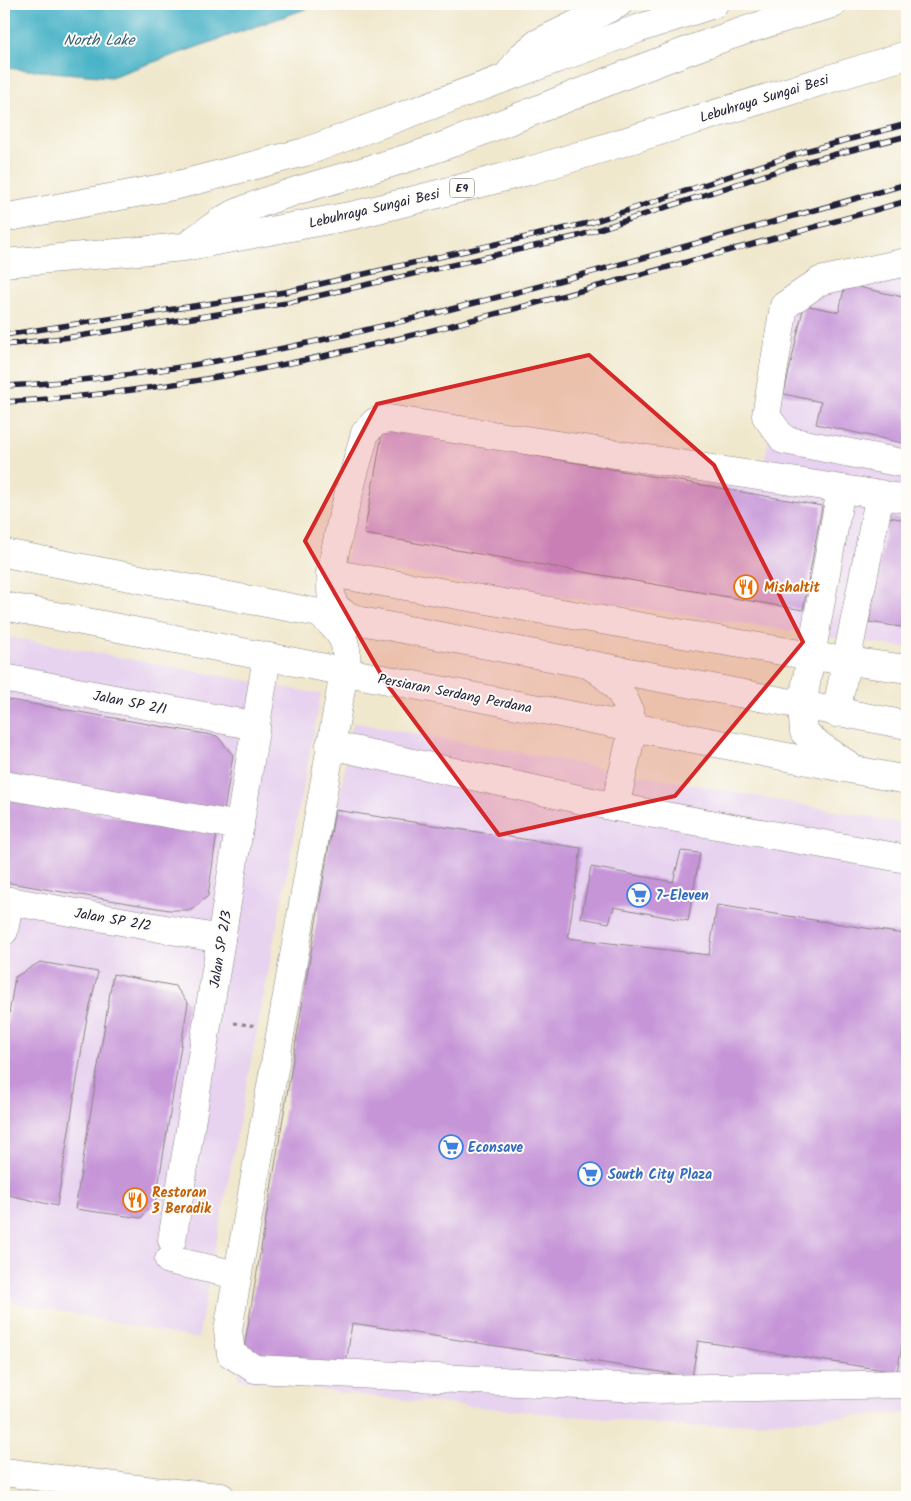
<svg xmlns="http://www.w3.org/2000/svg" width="911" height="1501" font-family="Kalam,sans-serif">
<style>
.built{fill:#e7d2ef}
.water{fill:#49b3c7;stroke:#366a81}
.building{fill:#c695d8}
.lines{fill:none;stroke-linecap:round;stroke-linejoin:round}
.minor-casing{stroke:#898584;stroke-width:29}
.major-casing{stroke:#898584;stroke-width:29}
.highway-casing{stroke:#898584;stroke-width:29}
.path{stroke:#898584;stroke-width:3;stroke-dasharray:4 4;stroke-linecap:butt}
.minor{stroke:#fff;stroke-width:28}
.major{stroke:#fff;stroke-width:28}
.highway{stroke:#fff;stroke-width:28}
.rail-casing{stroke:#22223b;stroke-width:5.5}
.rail{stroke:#fdfcf7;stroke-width:4;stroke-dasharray:11;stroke-linecap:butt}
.marked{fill:#d62828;fill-opacity:0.2;stroke:#d62828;stroke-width:4;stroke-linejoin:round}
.labels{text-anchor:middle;stroke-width:4;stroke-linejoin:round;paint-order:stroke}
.shield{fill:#fdfcf7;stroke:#646373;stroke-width:1}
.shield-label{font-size:12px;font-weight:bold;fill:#22223b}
.street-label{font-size:14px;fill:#22223b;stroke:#fdfcf7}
.food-label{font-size:14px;font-weight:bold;fill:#c56008;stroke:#fdfcf7;text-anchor:start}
.shop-label{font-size:14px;font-weight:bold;fill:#366cbe;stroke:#fdfcf7;text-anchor:start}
.water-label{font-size:15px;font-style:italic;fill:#325c73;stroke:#fdfcf7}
</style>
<rect width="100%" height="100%" fill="#fdfcf7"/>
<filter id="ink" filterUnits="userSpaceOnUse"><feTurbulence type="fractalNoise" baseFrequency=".02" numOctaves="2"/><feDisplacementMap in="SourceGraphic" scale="10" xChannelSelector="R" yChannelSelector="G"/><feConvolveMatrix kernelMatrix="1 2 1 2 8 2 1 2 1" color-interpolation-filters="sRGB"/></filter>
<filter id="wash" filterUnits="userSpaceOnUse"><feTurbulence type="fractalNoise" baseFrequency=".0096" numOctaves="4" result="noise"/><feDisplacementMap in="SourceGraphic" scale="20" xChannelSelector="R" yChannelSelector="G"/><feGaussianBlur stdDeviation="1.12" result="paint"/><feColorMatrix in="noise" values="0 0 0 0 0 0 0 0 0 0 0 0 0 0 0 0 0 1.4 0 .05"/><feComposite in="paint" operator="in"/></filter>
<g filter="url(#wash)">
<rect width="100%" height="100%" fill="#f0e8cd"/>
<g class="built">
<polygon points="907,272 907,648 345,564 375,428 761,483 791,309 821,286"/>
<polygon points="4,636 321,694 198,1339 4,1300"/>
<polygon points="353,722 907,824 907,1413 691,1427 384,1398 238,1379"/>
</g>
<polygon class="water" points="4,4 320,4 111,77 4,68"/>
<g id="blocks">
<g class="building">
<polygon points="845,284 907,298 907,444 816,424 821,402 784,394 804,305 839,312"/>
<polygon points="383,429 822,506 803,610 364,534"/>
<polygon points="888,517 907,520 907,628 869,622"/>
<polygon points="4,699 217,736 233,755 223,818 4,780"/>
<polygon points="4,798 217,833 208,896 191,910 169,910 4,882"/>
<polygon points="335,810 581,848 568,938 709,955 717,905 904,934 907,923 907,1318 897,1372 698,1341 692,1377 352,1323 345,1372 243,1355"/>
<polygon points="681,851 700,853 688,921 614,907 609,923 581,918 591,867 673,882"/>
<polygon points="40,962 98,972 86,1023 57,1206 4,1194 4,1045 15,977"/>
<polygon points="113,974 175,986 188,1003 156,1199 141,1218 75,1209"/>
</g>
</g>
</g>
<g filter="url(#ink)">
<use href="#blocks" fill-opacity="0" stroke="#898584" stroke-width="1"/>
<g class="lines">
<g class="minor-casing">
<g id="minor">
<polyline points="907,262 820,281 784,306 766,416 784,440 907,464"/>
<polyline points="330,573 811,656 907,669"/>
<path d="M 360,621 C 349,616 338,613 333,602 C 322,576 357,465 365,433 L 375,422 L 389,419 L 907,499"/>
<polyline points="344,672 228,1330 231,1354 255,1369 660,1389 907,1384"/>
<polyline points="4,678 256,726"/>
<polyline points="802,706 841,489"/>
<polyline points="836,713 880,494"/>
<polyline points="330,745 615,807 907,859"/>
<polyline points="4,785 240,826"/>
<polyline points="615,807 633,728"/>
<polyline points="4,900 221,939"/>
<polyline points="4,931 9,901"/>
<polyline points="172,1240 267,657"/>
<polyline points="169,1260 237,1275"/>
</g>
</g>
<g class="major-casing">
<g id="major">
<polyline points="4,553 907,725"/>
<polyline points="4,606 907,780"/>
<path d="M 319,613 C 340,630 352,643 344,672"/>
<path d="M 591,666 C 616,681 629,699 633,728"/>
<polyline points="802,706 804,732 816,743 847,764"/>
</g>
</g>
<g class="highway-casing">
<g id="highway">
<polyline points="508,75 522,56 538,43 618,4"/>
<polyline points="4,218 178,185 305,152 637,29 714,4"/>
<path d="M 193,241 C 206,232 220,220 234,214 C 302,184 377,171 446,145 C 575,97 700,39 833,4"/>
<polyline points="4,263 184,247 355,215 529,171 907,55"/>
<polyline points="4,1472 153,1491 221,1497"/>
</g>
</g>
<polyline class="path" points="234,1023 257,1026"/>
<use href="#minor" class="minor"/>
<use href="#major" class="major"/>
<use href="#highway" class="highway"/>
<g class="rail-casing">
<g id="rail">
<polyline points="4,335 285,292 593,222 802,152 907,124"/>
<polyline points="4,345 79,336 287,303 578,236 805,162 907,136"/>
<path d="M 4,386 C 181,377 354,335 525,290 C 653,256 780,220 907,184"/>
<path d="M 4,402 C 181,393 354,352 525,306 C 653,272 780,237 907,201"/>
</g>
</g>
<use href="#rail" class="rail"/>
</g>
</g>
<path class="marked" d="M 589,355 L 714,465 L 803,642 L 675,796 L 499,835 L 386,683 L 305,541 L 377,404 Z"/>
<defs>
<g id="restaurant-ring" transform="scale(1.25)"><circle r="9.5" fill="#fdfcf7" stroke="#e8710a" stroke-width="1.5"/><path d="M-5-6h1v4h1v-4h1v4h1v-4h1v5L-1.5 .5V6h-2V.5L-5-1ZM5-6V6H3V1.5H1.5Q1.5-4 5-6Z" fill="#e8710a"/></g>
<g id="supermarket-ring" transform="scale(1.25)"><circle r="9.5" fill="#fdfcf7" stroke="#3f7fe0" stroke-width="1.5"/><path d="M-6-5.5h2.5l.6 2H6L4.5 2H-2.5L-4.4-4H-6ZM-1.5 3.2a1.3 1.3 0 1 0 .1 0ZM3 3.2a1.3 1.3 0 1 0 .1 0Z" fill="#3f7fe0"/></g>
</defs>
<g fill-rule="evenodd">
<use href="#restaurant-ring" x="746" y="587"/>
<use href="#supermarket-ring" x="639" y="895"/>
<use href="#supermarket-ring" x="451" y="1147"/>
<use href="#supermarket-ring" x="590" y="1174"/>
<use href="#restaurant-ring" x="135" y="1200"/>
</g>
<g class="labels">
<rect class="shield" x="449.5" y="178.5" width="25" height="19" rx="4"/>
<g class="shield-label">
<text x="462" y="192">E9</text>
</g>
<g class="street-label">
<text transform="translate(764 98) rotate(-17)" y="5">Lebuhraya Sungai Besi</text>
<text transform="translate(374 208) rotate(-13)" y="5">Lebuhraya Sungai Besi</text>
<text transform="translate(455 693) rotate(11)" y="5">Persiaran Serdang Perdana</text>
<text transform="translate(130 702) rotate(11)" y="5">Jalan SP 2/1</text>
<text transform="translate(113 919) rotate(10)" y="5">Jalan SP 2/2</text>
<text transform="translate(220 949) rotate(-81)" y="5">Jalan SP 2/3</text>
</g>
<g class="food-label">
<text x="764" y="592">Mishaltit</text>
<text x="152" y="1197">Restoran<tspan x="152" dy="16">3 Beradik</tspan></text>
</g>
<g class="shop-label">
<text x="656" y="900">7-Eleven</text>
<text x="468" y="1152">Econsave</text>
<text x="608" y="1179">South City Plaza</text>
</g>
<g class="water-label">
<text x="99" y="45">North Lake</text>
</g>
</g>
<rect width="911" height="1501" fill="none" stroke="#fdfcf7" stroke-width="20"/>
</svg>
